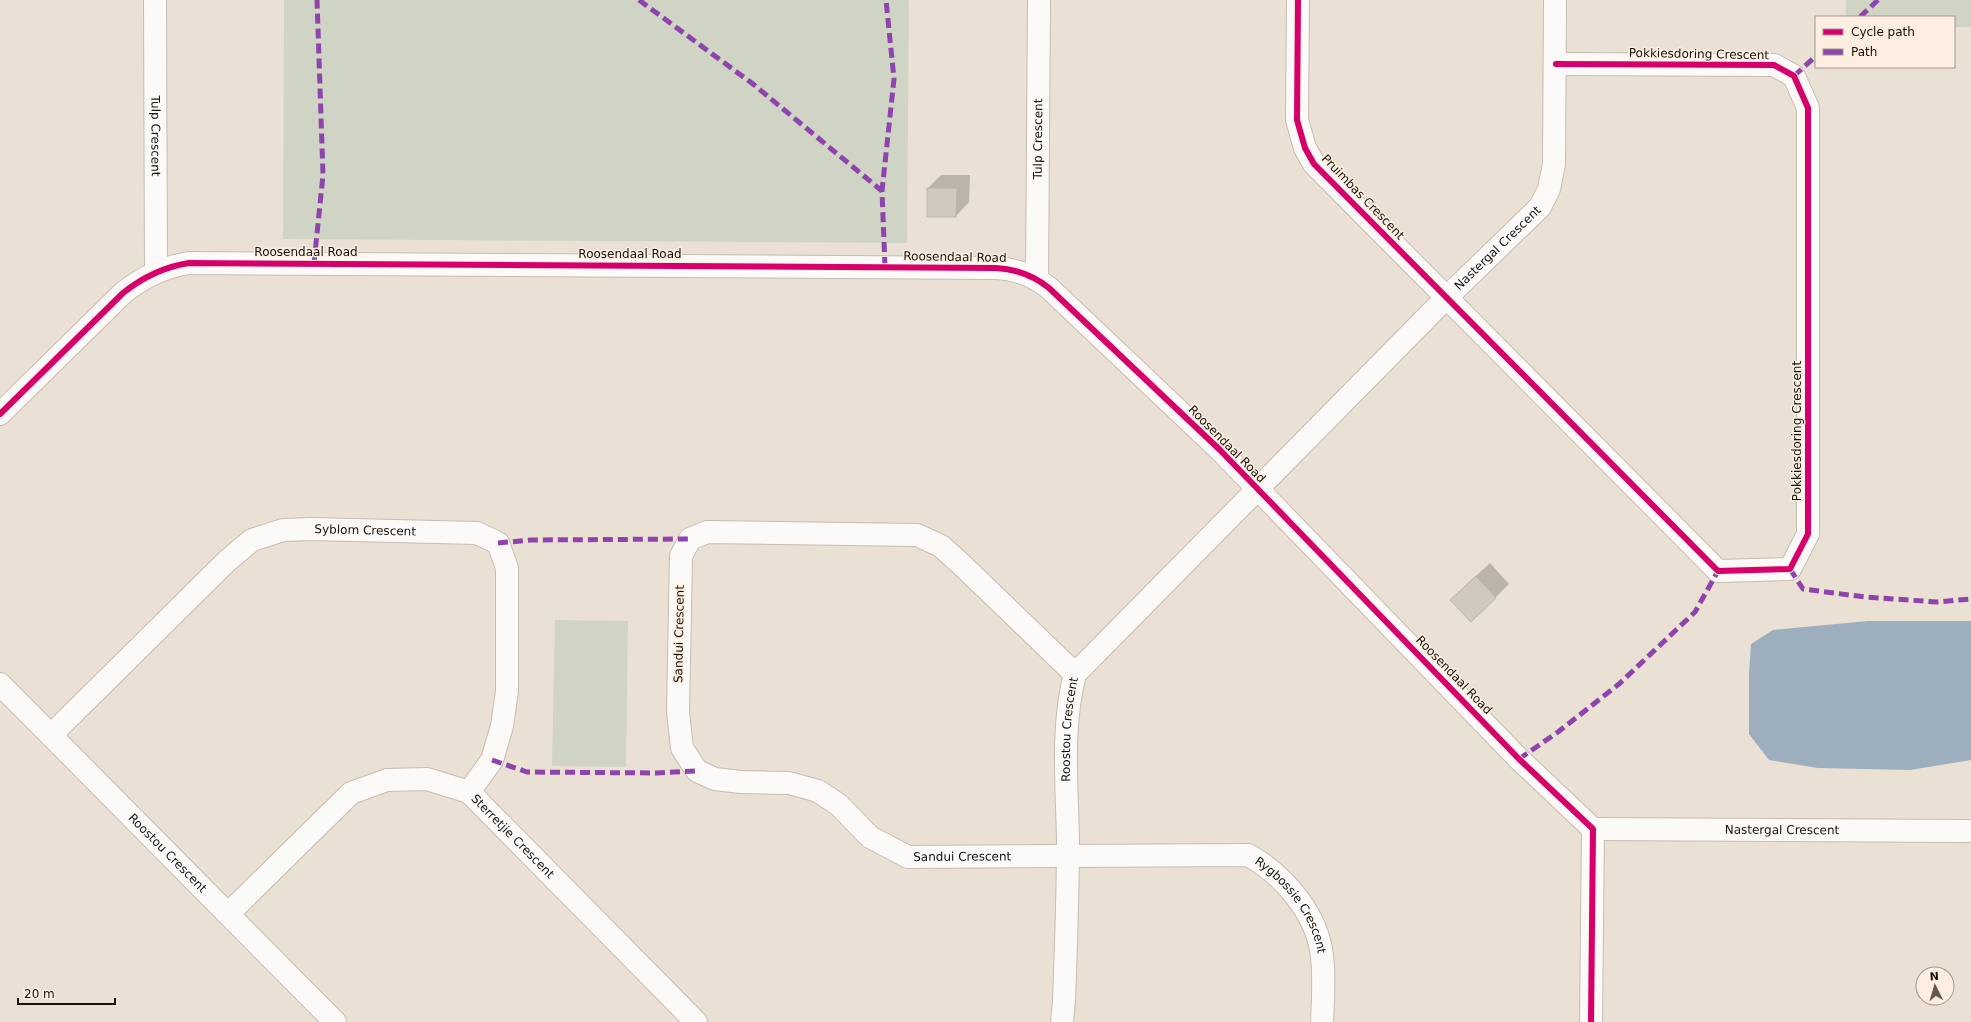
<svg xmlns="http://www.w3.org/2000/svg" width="1971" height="1022" font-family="'DejaVu Sans',sans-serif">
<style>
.green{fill:#d0d4c4}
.water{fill:#9daebe}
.shadow{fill:#0003}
.building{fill:#d1c8be;stroke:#bdb5ab}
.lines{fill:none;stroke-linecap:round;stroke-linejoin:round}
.minor-casing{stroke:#c5bcb4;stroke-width:24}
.minor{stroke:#fcfaf9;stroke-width:22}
.quiet{stroke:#8e44ad;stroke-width:5;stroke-dasharray:10 5;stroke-linecap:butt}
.cycleway-casing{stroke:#fcefe2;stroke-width:8}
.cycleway{stroke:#d6006c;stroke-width:6}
.labels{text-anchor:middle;stroke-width:3;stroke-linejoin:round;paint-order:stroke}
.street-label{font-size:12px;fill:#18110a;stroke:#fcefe2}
</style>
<rect width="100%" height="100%" fill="#ebe0d4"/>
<g class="green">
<polygon points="284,0 909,0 907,243 283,239"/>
<polygon points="1846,0 1971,0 1971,27 1954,27 1954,17 1846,17"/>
<polygon points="555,620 628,621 626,767 552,766"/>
</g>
<polygon class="water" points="1868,621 1971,621 1971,760 1910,770 1818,768 1769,760 1749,734 1749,673 1751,644 1773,630"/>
<g class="shadow">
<polygon points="941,175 970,175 969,202 956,216 928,188"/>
<polygon points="1490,563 1509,584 1495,598 1465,586"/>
</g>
<g class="building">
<polygon points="927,188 957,188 956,217 927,217"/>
<polygon points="1476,576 1496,598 1471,622 1450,600"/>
</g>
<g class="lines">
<g class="minor-casing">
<g id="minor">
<path id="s1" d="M 155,0 L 156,271"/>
<polyline points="1298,0 1297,120 1305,148 1314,164 1718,571 1790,569 1808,534 1808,108 1794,76 1774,65 1556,64"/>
<path id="s2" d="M 1037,279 L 1039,0"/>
<path d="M 0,414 L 123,293 C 143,277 163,267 189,263 L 996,268 C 1017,269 1033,275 1049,288 L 1220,450 L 1519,759 L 1593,829 L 1591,1022"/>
<path id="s3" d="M 1075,674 L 962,565 L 941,546 L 917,535 L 707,532 L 690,539 L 681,556 L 678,712 L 682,748 L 697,771 L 715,779 L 741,782 L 789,783 L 818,791 L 839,805 L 870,837 L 908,857 L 1248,855 C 1281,873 1314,910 1321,949 C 1325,972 1323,998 1322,1022"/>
<path id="s4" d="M 0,684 L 335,1022"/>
<path id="s5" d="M 51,735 L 227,561 L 252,540 L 283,530 L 311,529 L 477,533 L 498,543 L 507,568 L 507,691 L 502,726 L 492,760 L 469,792"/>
<path id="s6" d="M 1593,829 L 1971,831"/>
<path id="s7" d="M 228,914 L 351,793 L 387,780 L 427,779 L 469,792 L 696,1022"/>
<path id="s8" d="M 1062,1022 L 1064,1001 C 1066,948 1068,894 1068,840 C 1067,785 1061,728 1075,674 L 1446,298 L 1540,207 L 1549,189 L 1554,164 L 1555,0"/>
</g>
</g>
<use href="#minor" class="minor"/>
<g class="quiet">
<polyline points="639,0 753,84 882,191"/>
<polyline points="1860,17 1878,0"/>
<polyline points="1794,76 1816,56"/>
<polyline points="314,263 323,175 317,0"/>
<polyline points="885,267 882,191 894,79 886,0"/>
<polyline points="498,543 531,540 690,539"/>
<polyline points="1790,569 1803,589 1865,597 1937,602 1971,599"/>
<polyline points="1519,759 1558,732 1619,684 1695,612 1718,571"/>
<polyline points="492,760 527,772 657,773 697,771"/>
</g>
<g class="cycleway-casing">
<g id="cycleway">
<polyline points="1298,0 1297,120 1305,148 1314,164 1718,571 1790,569 1808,534 1808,108 1794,76 1774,65 1556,64"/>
<path d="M 0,414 L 123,293 C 143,277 163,267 189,263 L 996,268 C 1017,269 1033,275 1049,288 L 1220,450 L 1519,759 L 1593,829 L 1591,1022"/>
</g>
</g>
<use href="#cycleway" class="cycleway"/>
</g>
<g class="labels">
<g class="street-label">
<text transform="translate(1699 54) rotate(1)" y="4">Pokkiesdoring Crescent</text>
<text dy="4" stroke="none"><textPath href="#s1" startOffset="136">Tulp Crescent</textPath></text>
<text dy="4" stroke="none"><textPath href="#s2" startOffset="140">Tulp Crescent</textPath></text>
<text transform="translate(1363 197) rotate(46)" y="4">Pruimbas Crescent</text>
<text dy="4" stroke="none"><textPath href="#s8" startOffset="949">Nastergal Crescent</textPath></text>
<text x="306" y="256">Roosendaal Road</text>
<text x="630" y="258">Roosendaal Road</text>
<text transform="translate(955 257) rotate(1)" y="4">Roosendaal Road</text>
<text transform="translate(1797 431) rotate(-90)" y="4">Pokkiesdoring Crescent</text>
<text transform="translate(1227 444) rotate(45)" y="4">Roosendaal Road</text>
<text dy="4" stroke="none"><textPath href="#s5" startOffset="395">Syblom Crescent</textPath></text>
<text transform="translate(679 634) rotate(-89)" y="4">Sandui Crescent</text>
<text transform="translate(1454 675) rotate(46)" y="4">Roosendaal Road</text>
<text dy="4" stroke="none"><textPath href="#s8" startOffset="293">Roostou Crescent</textPath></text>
<text dy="4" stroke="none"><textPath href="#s6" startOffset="189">Nastergal Crescent</textPath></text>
<text dy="4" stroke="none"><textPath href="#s7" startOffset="357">Sterretjie Crescent</textPath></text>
<text dy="4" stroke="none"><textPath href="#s4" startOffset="238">Roostou Crescent</textPath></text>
<text dy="4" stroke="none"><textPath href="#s3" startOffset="970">Sandui Crescent</textPath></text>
<text dy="4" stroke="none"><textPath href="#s3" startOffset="1324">Rygbossie Crescent</textPath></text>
</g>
</g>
<rect x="1815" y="16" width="140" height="52" fill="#fcefe2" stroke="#a1968c"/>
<rect x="1823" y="29" width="20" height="6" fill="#d6006c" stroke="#a1968c"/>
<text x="1851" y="36" font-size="12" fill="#18110a">Cycle path</text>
<rect x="1823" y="49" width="20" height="6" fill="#8e44ad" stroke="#a1968c"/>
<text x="1851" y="56" font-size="12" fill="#18110a">Path</text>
<g transform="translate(1935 986) rotate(355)"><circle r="19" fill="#fcefe2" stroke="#a1968c"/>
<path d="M0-3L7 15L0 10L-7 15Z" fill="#625951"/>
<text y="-6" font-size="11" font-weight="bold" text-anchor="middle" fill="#18110a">N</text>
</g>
<path d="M18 998v6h97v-6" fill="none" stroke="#18110a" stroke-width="2"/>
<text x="24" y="998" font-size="12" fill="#18110a" stroke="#fcefe2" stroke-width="3" paint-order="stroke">20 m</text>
</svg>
